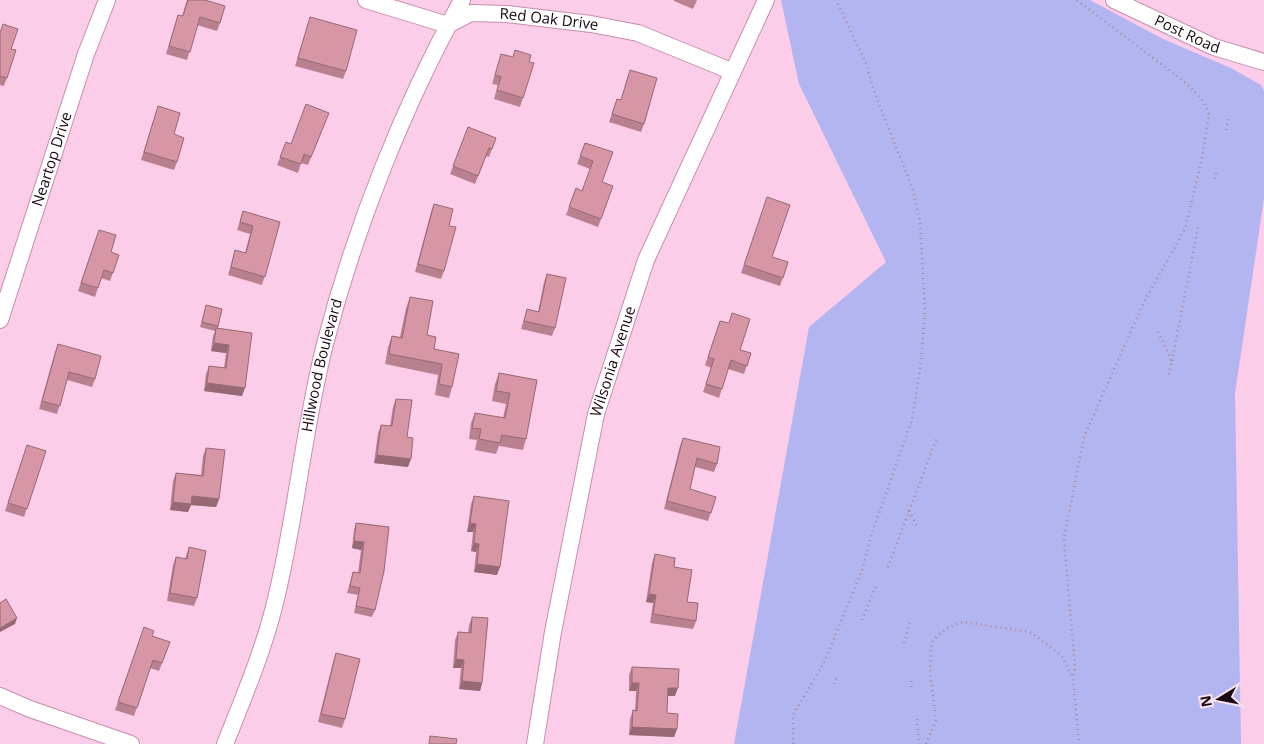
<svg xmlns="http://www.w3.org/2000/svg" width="1264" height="744" font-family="'Open Sans',sans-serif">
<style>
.green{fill:#b3b5f1}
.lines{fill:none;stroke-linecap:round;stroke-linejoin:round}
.minor-casing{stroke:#c58eaf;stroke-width:18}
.path{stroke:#aa859b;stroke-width:2.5;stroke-dasharray:1 4;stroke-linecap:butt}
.minor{stroke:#fff;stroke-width:16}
.wall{fill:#b9818f}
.shaded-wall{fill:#966974}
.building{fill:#d796a6;stroke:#966974}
.labels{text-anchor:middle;stroke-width:4;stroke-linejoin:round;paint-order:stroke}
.street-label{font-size:15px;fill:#1a0714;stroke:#fae2f0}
</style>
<rect width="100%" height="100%" fill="#fccde8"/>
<polygon class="green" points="781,0 1090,0 1163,39 1231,68 1261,85 1264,91 1264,199 1235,393 1241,744 734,744 809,327 886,262 799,84"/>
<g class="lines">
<g class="minor-casing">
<g id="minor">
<path id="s1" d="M 366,0 L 448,25 L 471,13 L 507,14 L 591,24 L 638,33 L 731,71"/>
<path id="s2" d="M 1114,0 L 1214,47 L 1264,62"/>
<path id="s3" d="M 0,320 L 86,54 L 107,0"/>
<polyline points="0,696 30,709 131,744"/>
<path id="s4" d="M 225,744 C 243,699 262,654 274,607 C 296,520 303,430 325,344 C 355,228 404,104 462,0"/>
<path id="s5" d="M 535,744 L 553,632 L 596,414 L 646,260 L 766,0"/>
</g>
</g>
<g class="path">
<polyline points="1077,0 1186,83 1203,101 1209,114 1201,163 1185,229 1143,304 1084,437 1064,538 1075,667 1073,678 1079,744"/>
<polyline points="1226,130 1229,116"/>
<polyline points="1215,179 1216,172"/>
<polyline points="1158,332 1172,361 1168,377"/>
<polyline points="1172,361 1198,227"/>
<polyline points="909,511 918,528"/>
<polyline points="888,567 937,437"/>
<polyline points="862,620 876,586"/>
<polyline points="904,643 910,622"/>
<polyline points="911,681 912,691"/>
<polyline points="834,684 837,676"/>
<polyline points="917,719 919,744"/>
<polyline points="793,744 793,715 825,661 862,570 871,536 912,420 921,361 925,312 920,222 913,190 874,91 866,63 836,0"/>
<polyline points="926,744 936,720 930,673 931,647 934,639 947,628 963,622 1030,632 1062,656 1072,677"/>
</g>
<use href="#minor" class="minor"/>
</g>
<g class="wall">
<polygon points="187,0 205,0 220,23 217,31 197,25 187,60 166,54 178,15 182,16"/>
<polygon points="674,0 697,0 693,9 674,1"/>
<polygon points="310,17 346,71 343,79 295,66"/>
<polygon points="0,32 11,49 16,50 4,86 0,85"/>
<polygon points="501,54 529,62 523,98 520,107 494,99 498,85 492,84"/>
<polygon points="630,70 644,124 641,132 609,122 617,99 621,100"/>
<polygon points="158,106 177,162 174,170 141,160"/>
<polygon points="329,113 308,165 301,163 298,173 277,165 286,142 291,144"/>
<polygon points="468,127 496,138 489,157 486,156 475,184 450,174"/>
<polygon points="585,143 602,182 613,186 598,227 566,215 576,188 582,191 590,169 577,164"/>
<polygon points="767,197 772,257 788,262 780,286 741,273"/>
<polygon points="434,204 449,226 444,271 441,279 415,272 431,212"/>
<polygon points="243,211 280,222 262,285 228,275 235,250 245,253 250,234 237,230"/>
<polygon points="96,238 111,252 119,255 110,281 101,278 95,297 78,291"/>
<polygon points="547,274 555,328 552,336 521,329 527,309 538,312 544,282"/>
<polygon points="410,297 434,349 459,354 452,387 449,398 435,395 438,375 385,364 388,347 392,336 400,337 406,308"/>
<polygon points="206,305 222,309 218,328 252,333 242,396 204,391 206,374 209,366 224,368 226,353 211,351 213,336 215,331 200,327"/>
<polygon points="720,321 740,350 751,353 744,374 728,369 719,398 703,392 711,368 705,365"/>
<polygon points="58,344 95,379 92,387 67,380 57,414 39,409 55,352"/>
<polygon points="499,373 537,380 526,439 523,450 499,446 496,454 475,450 477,440 469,439 471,423 475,413 503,418 506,404 492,401 495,384"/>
<polygon points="396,399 407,437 408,467 374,463 378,433 381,425 390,426 393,407"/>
<polygon points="683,438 717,464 714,472 695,467 690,489 716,497 708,521 664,509 680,446"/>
<polygon points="27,445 46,451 24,517 5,511"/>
<polygon points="206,448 219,499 216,507 191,505 188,512 170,510 173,481 176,473 201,475 203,456"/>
<polygon points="474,496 497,575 474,572 476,552 471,551 473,532 467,532 471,504"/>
<polygon points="356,523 389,527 375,610 372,617 354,613 358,595 347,593 353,572 358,573 361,550 352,548 354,530"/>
<polygon points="189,547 197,598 194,606 167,601 173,565 176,557 185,559"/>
<polygon points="655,554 674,567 687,602 696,621 693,629 650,623 653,603 646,602 652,563"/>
<polygon points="472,617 482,683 480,691 459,689 461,668 453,668 455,640 458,632 468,633 469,625"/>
<polygon points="144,627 152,636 170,642 159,671 150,668 134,716 115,710"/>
<polygon points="336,653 345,719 342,728 318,722 333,662"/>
<polygon points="632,667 675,696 667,696 667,713 677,729 674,737 629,735 630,719 633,710 635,711 636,691 629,691 629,675"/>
</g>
<g class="shaded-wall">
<polygon points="214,343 229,345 226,353 211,351"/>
<polygon points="207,383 245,388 242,396 204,391"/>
<polygon points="377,455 411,459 408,467 374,463"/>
<polygon points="192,496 219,499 216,507 191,505 188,512 170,510 173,502"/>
<polygon points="470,523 476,524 473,532 467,532"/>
<polygon points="354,541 364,542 361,550 352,548"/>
<polygon points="474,543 479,544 476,552 471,551"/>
<polygon points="477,564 500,567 497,575 474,572"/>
<polygon points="649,594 656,595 653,603 646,602"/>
<polygon points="17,618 15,624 0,632 0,628"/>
<polygon points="456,659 464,660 461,668 453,668"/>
<polygon points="462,681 482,683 480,691 459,689"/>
<polygon points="632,683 639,683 636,691 629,691"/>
<polygon points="668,688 678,688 675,696 665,696"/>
<polygon points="632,727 677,729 674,737 629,735"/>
</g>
<g class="building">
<polygon points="188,0 205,0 225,6 220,23 200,17 190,52 169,46 178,15 183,16"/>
<polygon points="310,17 357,30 346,71 298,58"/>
<polygon points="3,24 18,29 11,49 16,50 7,78 0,76 0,33"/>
<polygon points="515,50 531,55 529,62 534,63 523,98 497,90 501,77 495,75 501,54 513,57"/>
<polygon points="630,70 657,78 644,124 612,114 617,99 621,100"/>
<polygon points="306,104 329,113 311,157 304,154 301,164 280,157 286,142 291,144"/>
<polygon points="158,106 180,113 174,134 184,138 177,162 144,152"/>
<polygon points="468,127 496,138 492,149 489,148 478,176 453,166"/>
<polygon points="585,143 613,152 602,182 613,186 601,219 569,207 576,188 582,191 593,161 580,156"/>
<polygon points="767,197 790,205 772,257 788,262 783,278 744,265"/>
<polygon points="434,204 453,209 449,226 456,227 444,271 418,264"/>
<polygon points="243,211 280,222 265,277 231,267 235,250 246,253 253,226 240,222"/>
<polygon points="99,230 116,235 111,252 119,255 113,273 104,270 98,288 81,283"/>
<polygon points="547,274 566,278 555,328 524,321 527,309 539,312"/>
<polygon points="410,297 433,301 427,335 436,337 434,349 459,354 452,387 439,384 442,364 389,354 392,336 402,338"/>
<polygon points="206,305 222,309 218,326 202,322"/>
<polygon points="732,313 750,319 740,350 751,353 747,366 731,360 722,389 706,384 714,359 708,357 720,321 729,323"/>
<polygon points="216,328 252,333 245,388 207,383 209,366 226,368 229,345 214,343"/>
<polygon points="58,344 101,356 95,379 69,372 60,406 42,401"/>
<polygon points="499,373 537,380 526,439 502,435 500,443 479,439 481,429 472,428 475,413 505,418 510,393 496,391"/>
<polygon points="396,399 412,400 407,437 413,438 411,459 377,455 381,425 392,426"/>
<polygon points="683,438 720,447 717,464 697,458 690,489 716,497 711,513 667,501"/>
<polygon points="27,445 46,451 27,509 8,503"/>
<polygon points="206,448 225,450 219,499 192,496 191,504 173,502 176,473 203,476"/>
<polygon points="474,496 509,501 500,567 477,564 479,544 474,543 476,524 470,523"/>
<polygon points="356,523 389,527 384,571 375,610 356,606 360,588 350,586 353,572 360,573 364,542 354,541"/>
<polygon points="189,547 206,551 197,598 170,593 176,557 187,559"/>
<polygon points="655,554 675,558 674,567 692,570 687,602 698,603 696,621 653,614 656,595 649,594"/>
<polygon points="6,599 17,618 0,628 0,603"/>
<polygon points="472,617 488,618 482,683 462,681 464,660 456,659 458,632 471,633"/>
<polygon points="144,627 154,631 152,636 170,642 162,663 153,660 137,708 118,702"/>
<polygon points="336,653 360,659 345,719 321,714"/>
<polygon points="632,667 679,669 678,688 668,688 667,713 678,714 677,729 632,727 633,710 637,711 639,683 632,683"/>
<polygon points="430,736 457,739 456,744 429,744"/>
</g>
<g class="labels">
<g class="street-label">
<text dy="5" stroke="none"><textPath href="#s1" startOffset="190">Red Oak Drive</textPath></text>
<text dy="5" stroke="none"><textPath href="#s2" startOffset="81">Post Road</textPath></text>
<text dy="5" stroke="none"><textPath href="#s3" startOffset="169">Neartop Drive</textPath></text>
<text dy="5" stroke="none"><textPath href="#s5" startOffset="391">Wilsonia Avenue</textPath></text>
<text dy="5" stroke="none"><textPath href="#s4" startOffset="392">Hillwood Boulevard</textPath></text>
</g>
</g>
<g transform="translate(1219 699) rotate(260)" stroke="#fae2f0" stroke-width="4" paint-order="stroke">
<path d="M0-4L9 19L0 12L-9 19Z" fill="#1a0714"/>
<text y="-8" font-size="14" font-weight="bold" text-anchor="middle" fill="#1a0714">N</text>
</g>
</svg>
